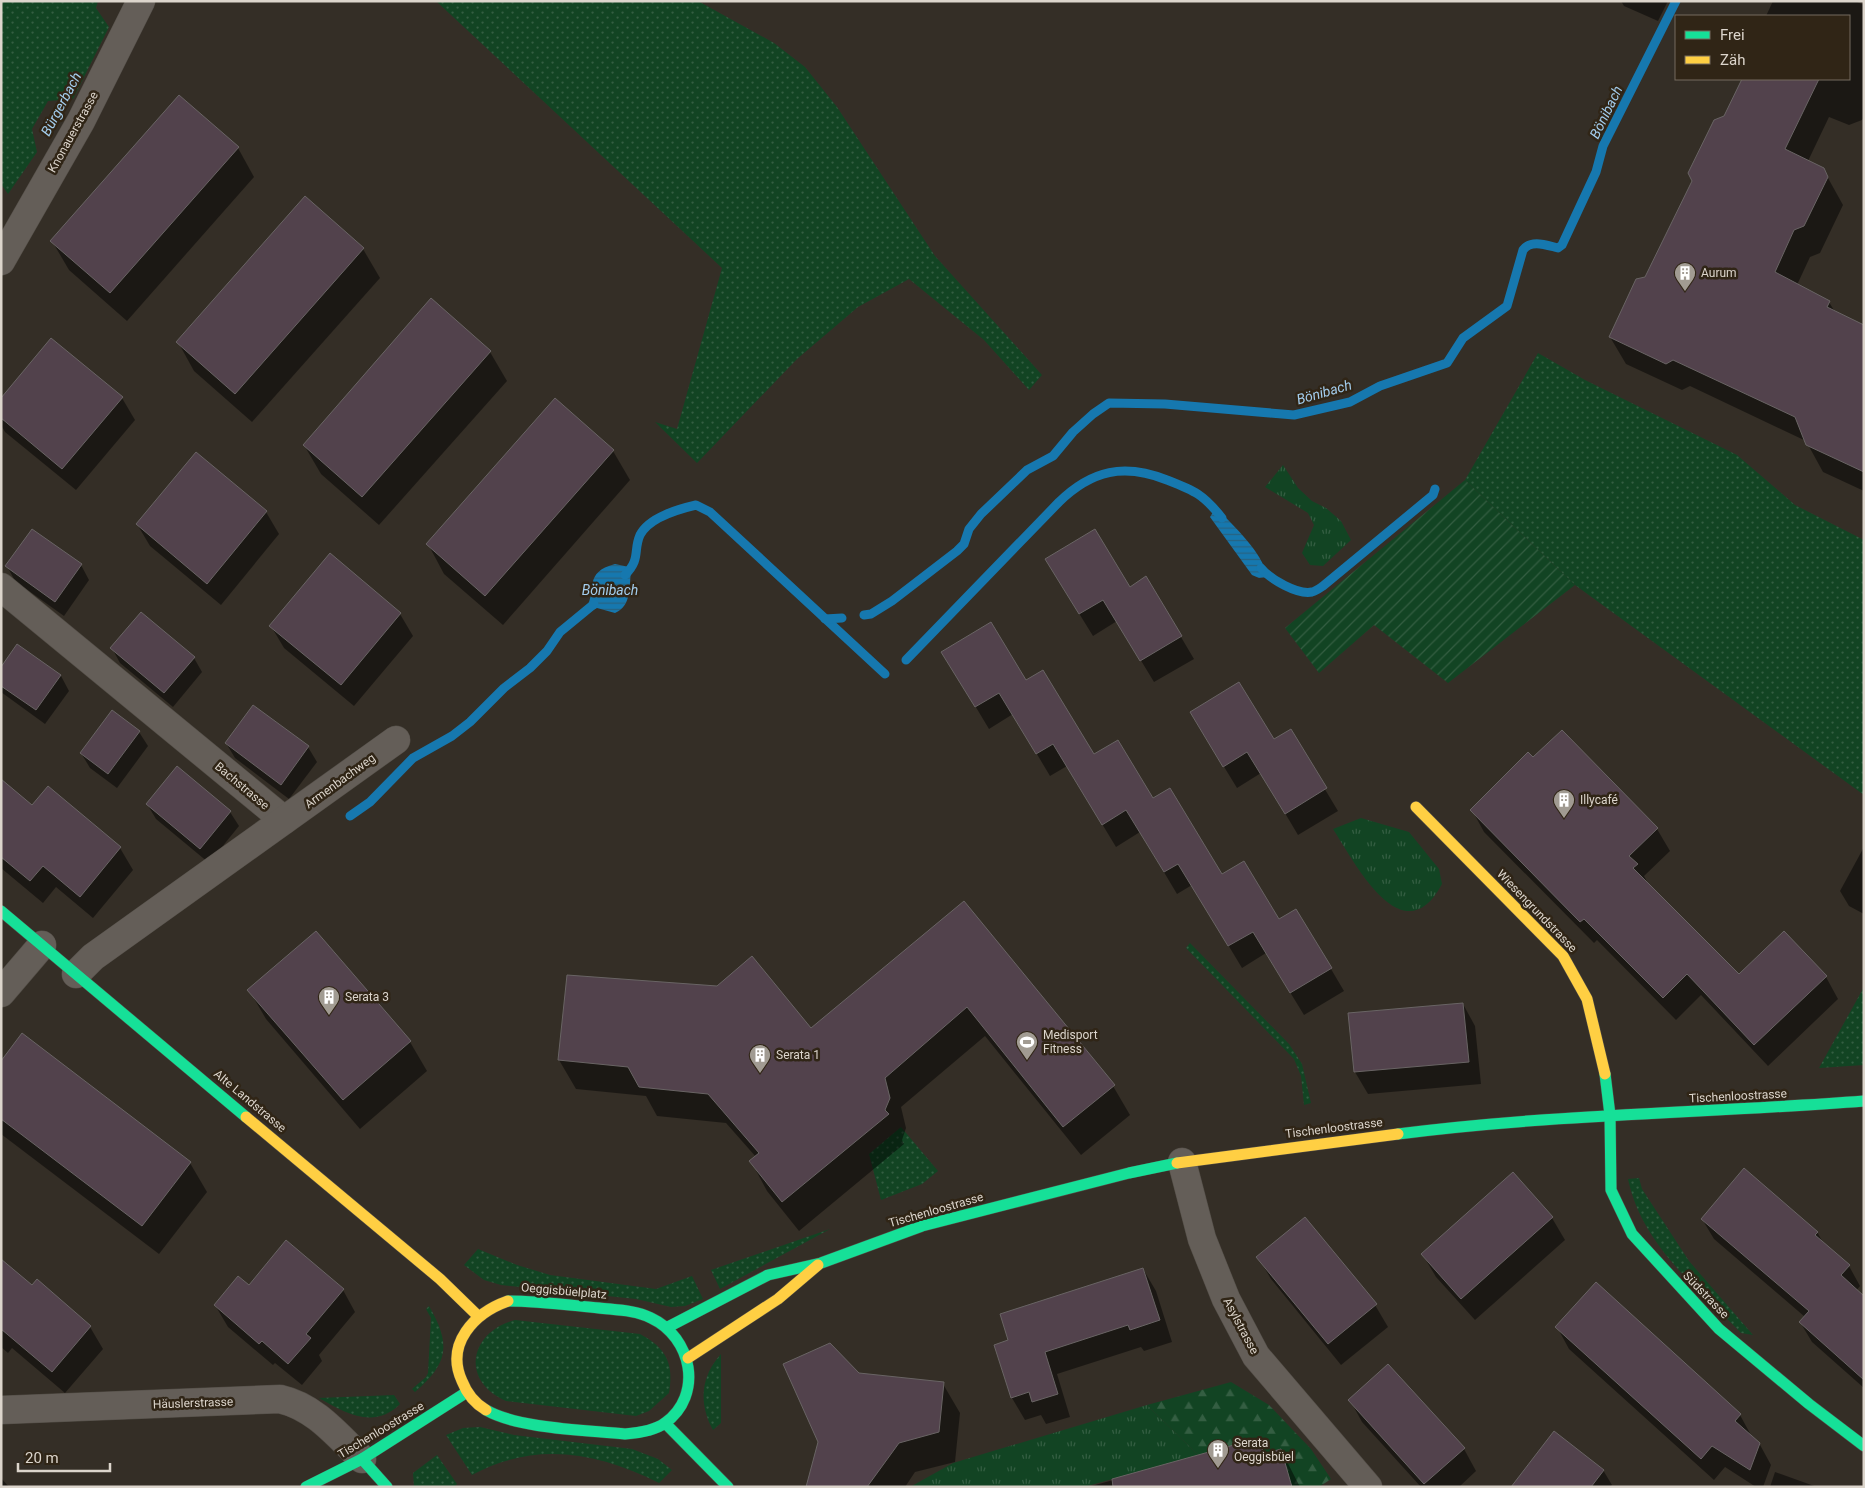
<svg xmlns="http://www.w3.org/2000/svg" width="1865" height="1488" font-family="Roboto,sans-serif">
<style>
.grass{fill:url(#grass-dots)}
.forest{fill:url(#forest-firs)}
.park{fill:url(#park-tufts)}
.garden{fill:url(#garden-furrows)}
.water{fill:url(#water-rules)}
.shadow{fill:#0007}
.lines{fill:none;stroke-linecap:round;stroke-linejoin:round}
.stream{stroke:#1678af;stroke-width:9}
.building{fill:#52424c;stroke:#696464}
.street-casing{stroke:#514c45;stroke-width:29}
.fast-casing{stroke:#514c45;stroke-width:12}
.slow-casing{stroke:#514c45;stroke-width:12}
.street{stroke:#645e58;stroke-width:28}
.fast{stroke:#16e098;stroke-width:11}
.slow{stroke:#ffcf43;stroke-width:11}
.labels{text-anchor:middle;stroke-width:5;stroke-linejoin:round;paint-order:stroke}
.street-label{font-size:12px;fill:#dcd5cc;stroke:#302516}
.poi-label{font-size:12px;fill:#dcd5cc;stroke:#302516;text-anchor:start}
.water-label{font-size:14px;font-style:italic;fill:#a3cded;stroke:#302516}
</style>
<defs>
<pattern id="grass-dots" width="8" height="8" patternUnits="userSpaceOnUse" patternTransform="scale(1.25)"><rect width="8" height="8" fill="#124423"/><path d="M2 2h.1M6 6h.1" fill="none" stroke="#345e42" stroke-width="1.8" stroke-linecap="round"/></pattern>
<pattern id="forest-firs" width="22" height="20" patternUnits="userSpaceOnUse" patternTransform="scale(1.25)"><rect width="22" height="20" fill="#124423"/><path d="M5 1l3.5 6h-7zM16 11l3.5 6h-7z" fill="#345e42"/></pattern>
<pattern id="park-tufts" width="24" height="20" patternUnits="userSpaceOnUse" patternTransform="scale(1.25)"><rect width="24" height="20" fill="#124423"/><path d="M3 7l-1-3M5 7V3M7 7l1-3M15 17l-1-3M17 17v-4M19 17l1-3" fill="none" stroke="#345e42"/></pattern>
<pattern id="garden-furrows" width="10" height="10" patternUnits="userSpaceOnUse" patternTransform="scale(1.25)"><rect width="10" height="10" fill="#124423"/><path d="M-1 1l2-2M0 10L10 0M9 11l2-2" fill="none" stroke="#345e42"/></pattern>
<pattern id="water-rules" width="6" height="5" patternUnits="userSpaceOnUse" patternTransform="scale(1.25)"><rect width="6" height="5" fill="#1678af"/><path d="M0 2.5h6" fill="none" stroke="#286281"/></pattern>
</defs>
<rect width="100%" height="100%" fill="#342e26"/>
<g class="grass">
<polygon points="1,1 98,1 96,8 109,27 73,99 48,101 32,129 37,152 8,194 1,184"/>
<polygon points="436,1 698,1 774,43 805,67 837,107 935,256 1042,375 1029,390 984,340 909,279 858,307 797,359 697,463 655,422 677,429 722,268"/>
<polygon points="1538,353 1585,380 1737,455 1795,505 1864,540 1864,795 1575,585 1465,480"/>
<polygon points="1190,943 1289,1044 1302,1064 1311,1103 1304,1105 1301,1076 1294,1059 1186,948"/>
<polygon points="1864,987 1864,1065 1819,1068"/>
<polygon points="901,1127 938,1171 922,1184 881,1200 869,1154"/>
<path d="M 1639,1178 L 1642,1189 L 1689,1261 L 1753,1335 L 1741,1333 C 1696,1286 1642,1245 1628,1179 Z"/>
<polygon points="830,1229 720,1289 711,1270"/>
<polygon points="478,1249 517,1265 550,1275 656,1289 692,1276 703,1299 685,1306 671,1307 636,1299 501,1285 484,1280 464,1265"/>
<path d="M 429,1306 C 451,1344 449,1363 415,1392 L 412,1389 L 426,1377 L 428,1373 L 431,1318 L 426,1309 Z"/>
<path d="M 515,1320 L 640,1334 C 666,1348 674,1363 669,1393 L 649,1411 L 636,1416 L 506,1401 C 460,1381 469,1332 515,1320 Z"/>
<path d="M 721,1354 L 721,1423 L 713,1430 C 698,1403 701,1376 721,1354 Z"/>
<path d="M 394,1395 L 400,1404 C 374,1430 345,1413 319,1398 Z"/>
<path d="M 480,1427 L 514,1435 L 632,1449 L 658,1459 L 672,1470 L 659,1483 C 597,1452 535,1441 472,1475 L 446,1435 L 463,1428 Z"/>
<polygon points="437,1455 457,1484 454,1487 414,1487 413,1473"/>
</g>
<polygon class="forest" points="1231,1382 1269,1405 1311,1449 1331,1479 1319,1487 1292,1487 1281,1449 1264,1454 1198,1455 1147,1405"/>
<g class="park">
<polygon points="1283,465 1298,488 1312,501 1326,508 1341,521 1351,540 1323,566 1310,565 1302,553 1314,525 1308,513 1265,487"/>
<path d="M 1361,818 L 1409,832 L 1439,869 L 1442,884 C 1403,957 1355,863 1333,829 Z"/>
<polygon points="1147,1405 1198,1455 1084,1487 910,1487 953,1463"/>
</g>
<polygon class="garden" points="1465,480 1575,585 1448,683 1374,625 1319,673 1285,628"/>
<g class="water">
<path d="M 1215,509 L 1217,509 C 1236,528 1261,551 1268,577 L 1259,578 L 1252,575 L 1210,517 Z"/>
<path d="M 615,564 L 634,568 L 631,571 C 629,586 632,606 615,613 L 597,608 L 588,613 L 586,609 C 597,591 583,572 615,564 Z"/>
</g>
<g class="shadow">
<polygon points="1621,1 1668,1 1658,21 1624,6"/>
<polygon points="1773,1 1855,1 1864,5 1864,117 1862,120 1849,125 1829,117 1808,161 1823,169 1843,205 1820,253 1810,257 1797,285 1829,302 1835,312 1860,325 1864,323 1864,491 1823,472 1806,441 1690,386 1682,390 1626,364 1610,337 1646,278 1743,79 1849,79 1849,16 1766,16"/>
<polygon points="238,148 254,177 127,321 69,270 52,241"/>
<polygon points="363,249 380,278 252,422 194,371 178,342"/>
<polygon points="490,352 507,381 379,525 321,474 304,445"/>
<polygon points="122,398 135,420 76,490 5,432 1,425 1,399"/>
<polygon points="555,400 613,451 630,480 503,625 444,574 428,544"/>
<polygon points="266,512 279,534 221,605 150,546 137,524"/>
<polygon points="81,565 89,580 64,616 15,581 7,566"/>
<polygon points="1146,578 1194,659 1154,682 1117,621 1093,636 1059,581 1129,588"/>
<polygon points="400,614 413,636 354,706 284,648 271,626"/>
<polygon points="18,646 61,676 69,691 45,724 1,692 1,669"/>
<polygon points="112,648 194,658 202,672 173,707 120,663"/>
<polygon points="956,674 1026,682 1093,756 1153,799 1222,876 1279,920 1331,969 1344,991 1304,1015 1266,953 1242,968 1192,885 1177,894 1140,832 1116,847 1067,766 1050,776 1013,714 989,729"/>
<polygon points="1290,731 1338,811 1298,835 1261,773 1237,788 1204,734 1273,741"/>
<polygon points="139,732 148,746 117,788 90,768 81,753"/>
<polygon points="226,743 308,747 317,762 289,799 235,758"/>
<polygon points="1533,759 1657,829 1670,851 1644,876 1650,887 1739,975 1826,977 1838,999 1768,1066 1701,995 1676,1020 1597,940 1594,943 1484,832 1472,810"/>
<polygon points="1,780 33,807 48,787 120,848 133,870 93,918 56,887 43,903 1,868"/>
<polygon points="147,804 230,812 239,826 209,863 156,819"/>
<polygon points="1864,847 1864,914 1849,906 1840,891"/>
<polygon points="964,902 1113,1086 1130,1115 1081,1155 985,1036 901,1107 906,1128 902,1140 904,1144 799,1231 767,1191 751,1161 756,1157 726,1123 657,1116 646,1096 576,1089 559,1060 811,1030"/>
<polygon points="316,933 410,1042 427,1071 360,1129 266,1019 249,990"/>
<polygon points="1463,1004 1475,1026 1481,1084 1368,1094 1355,1072"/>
<polygon points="1,1063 190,1163 207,1192 159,1254 1,1134"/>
<polygon points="1552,1218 1565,1240 1475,1320 1436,1277 1423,1255"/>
<polygon points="1702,1219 1817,1232 1825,1246 1849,1266 1860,1286 1856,1291 1864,1297 1864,1388 1812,1342 1800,1322 1805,1317 1714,1239"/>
<polygon points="1258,1257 1375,1305 1388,1327 1341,1365 1271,1279"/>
<polygon points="1,1260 32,1287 38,1281 90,1327 103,1349 65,1393 12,1348 8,1353 1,1347"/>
<polygon points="1143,1269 1156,1291 1172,1342 1144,1351 1141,1347 1057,1374 1070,1417 1046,1424 1041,1415 1025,1420 1012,1398 995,1346 1010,1341"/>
<polygon points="1596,1284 1740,1415 1752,1437 1759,1443 1771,1465 1763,1487 1756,1487 1725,1467 1714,1480 1569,1349 1557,1327"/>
<polygon points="249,1286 343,1290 355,1312 319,1355 322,1361 302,1385 275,1363 273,1365 228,1327 215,1305"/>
<polygon points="859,1374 943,1384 960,1413 955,1462 915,1472 905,1487 811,1487"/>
<polygon points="1350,1400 1464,1449 1476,1471 1459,1487 1421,1487 1362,1422"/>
<polygon points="1258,1440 1267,1455 1281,1450 1300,1487 1088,1487"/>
<polygon points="1603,1470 1612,1485 1610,1487 1512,1487"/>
<polygon points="1775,1472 1817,1487 1770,1487"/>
<polygon points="1,1478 9,1487 1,1487"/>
</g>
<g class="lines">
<g class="stream">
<path d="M 1261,568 C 1270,579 1297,595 1312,592 C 1316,591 1320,588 1323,586 L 1433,495 L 1435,489"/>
<path d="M 625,575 C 641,559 633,551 640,535 C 649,517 679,509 696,505 L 710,512 L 885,674"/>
<path d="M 864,615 L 871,614 L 892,601 L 957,551 L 964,544 L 969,529 L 981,514 L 1027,470 L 1053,456 L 1073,432 L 1093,414 L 1109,403 L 1165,404 L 1294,415 L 1350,402 L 1380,386 L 1447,363 L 1463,338 L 1507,306 L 1523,250 C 1531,239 1546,245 1558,248 L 1562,245 L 1596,172 L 1603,146 L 1676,1"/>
<polyline points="825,619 842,618"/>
<path d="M 906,660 L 1059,502 C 1092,470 1124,463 1167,480 C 1195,491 1203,494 1222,518"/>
<polyline points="350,816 370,802 413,758 452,736 470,722 504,688 530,668 547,651 560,632 594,604"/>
</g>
</g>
<g class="building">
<polygon points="1742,79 1819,79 1785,149 1824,168 1828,177 1804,226 1794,230 1775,272 1830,301 1827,307 1864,325 1864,472 1806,445 1795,417 1673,360 1666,364 1609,337 1636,279 1645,277 1692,181 1688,173 1714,120 1724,116"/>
<polygon points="179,95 239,147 110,293 50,241"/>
<polygon points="305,196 364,248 235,394 176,342"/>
<polygon points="431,298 491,351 362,497 303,445"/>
<polygon points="51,338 123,397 62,469 1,418 1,398"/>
<polygon points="555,398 614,450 485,596 426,544"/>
<polygon points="196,452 267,511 207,584 136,524"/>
<polygon points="32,529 82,564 55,602 5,566"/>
<polygon points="1095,529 1130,587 1146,576 1182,636 1140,661 1103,600 1079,614 1045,559"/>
<polygon points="330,553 401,613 341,685 269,626"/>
<polygon points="141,612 195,657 164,693 110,648"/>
<polygon points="991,622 1026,680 1043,670 1094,754 1118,740 1153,798 1170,788 1222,874 1244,861 1279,919 1296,909 1332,968 1290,993 1253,932 1228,946 1178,864 1164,872 1126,810 1102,825 1053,744 1036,754 999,693 975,707 941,652"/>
<polygon points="17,644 61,675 36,710 1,686 1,667"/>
<polygon points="1239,682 1274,739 1291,729 1327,788 1285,814 1247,752 1223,767 1190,712"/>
<polygon points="253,705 309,746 281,785 225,743"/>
<polygon points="112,710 140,731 108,774 80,753"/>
<polygon points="1562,730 1658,828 1629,856 1638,864 1633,868 1739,974 1784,931 1827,976 1754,1045 1687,974 1663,998 1584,919 1580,922 1470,810 1528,752 1533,757"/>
<polygon points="177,766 231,811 200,849 146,804"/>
<polygon points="1,779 32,805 48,786 121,847 80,897 43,866 30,881 1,857"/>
<polygon points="964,901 1115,1085 1063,1127 967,1007 885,1078 890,1098 885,1110 889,1114 782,1202 749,1161 759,1153 708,1094 639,1087 628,1067 558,1060 567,975 717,986 752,956 811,1028"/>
<polygon points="316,931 411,1041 343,1100 247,990"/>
<polygon points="1463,1003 1469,1062 1354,1072 1348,1013"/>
<polygon points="22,1033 191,1162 142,1226 1,1119 1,1061"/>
<polygon points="1744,1168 1818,1232 1815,1235 1850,1265 1841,1275 1864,1296 1864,1380 1799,1322 1809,1311 1701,1219"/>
<polygon points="1513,1172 1553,1217 1461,1299 1421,1254"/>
<polygon points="1305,1217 1377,1304 1328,1344 1256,1257"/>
<polygon points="286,1240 344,1289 306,1334 311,1338 288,1364 262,1341 259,1344 214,1305 238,1276 249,1285"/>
<polygon points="1,1259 32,1285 37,1279 91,1326 52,1372 1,1329"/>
<polygon points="1143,1268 1160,1320 1130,1330 1128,1325 1045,1352 1058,1394 1032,1402 1029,1392 1011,1398 994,1345 1008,1340 1000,1314"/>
<polygon points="1596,1282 1741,1414 1735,1421 1760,1443 1750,1470 1712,1446 1701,1459 1555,1327"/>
<polygon points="830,1343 859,1373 944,1382 939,1432 899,1443 867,1487 806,1487 818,1442 783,1364"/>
<polygon points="1388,1364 1465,1448 1424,1484 1348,1400"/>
<polygon points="1554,1431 1604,1470 1591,1487 1511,1487"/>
<polygon points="1259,1438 1264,1454 1281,1449 1292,1487 1113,1487 1112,1479"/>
</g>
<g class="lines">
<g class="street-casing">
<g id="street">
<polyline points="1,261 81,121 141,1"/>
<polyline points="1,587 284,820"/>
<polyline points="76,974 93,957 396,740"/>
<polyline points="1,993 42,945"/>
<polyline points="1182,1162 1202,1239 1226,1299 1256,1356 1368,1487"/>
<path d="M 1,1410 L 280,1399 C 315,1407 337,1435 362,1459"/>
</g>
</g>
<g class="fast-casing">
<g id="fast">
<polyline points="1,911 246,1117"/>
<polyline points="1605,1074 1610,1115 1611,1190 1632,1234 1719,1329 1809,1404 1864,1446"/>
<path d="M 1398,1134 C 1553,1114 1709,1113 1864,1101"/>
<polyline points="668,1327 768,1275 821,1263 922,1226 1129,1173 1177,1163"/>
<path d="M 486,1410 C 519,1429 587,1430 625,1434 C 638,1433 654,1431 665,1423 C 704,1395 692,1337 651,1318 C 635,1310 616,1310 599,1308 C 568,1305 539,1301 508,1301"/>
<polyline points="665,1423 728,1487"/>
<polyline points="362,1459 387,1487"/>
<polyline points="306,1487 362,1459 467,1392"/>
</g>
</g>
<g class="slow-casing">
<g id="slow">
<polyline points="1416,807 1563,956 1587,999 1605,1074"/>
<polyline points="246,1117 440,1279 478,1316"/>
<polyline points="1177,1163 1398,1134"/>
<polyline points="688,1358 778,1299 818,1265"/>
<path d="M 486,1410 C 474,1403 467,1394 462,1381 C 445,1344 474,1313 508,1301"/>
</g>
</g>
<use href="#street" class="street"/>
<use href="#fast" class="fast"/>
<use href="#slow" class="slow"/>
</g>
<defs>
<g id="building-pin" transform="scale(1.125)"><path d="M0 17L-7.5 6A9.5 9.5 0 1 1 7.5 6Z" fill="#a19b92" stroke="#302516"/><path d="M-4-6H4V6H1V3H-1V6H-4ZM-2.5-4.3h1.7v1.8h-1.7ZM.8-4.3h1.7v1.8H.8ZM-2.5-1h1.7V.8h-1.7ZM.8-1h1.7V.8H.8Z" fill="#fff"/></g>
<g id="stadium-pin" transform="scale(1.125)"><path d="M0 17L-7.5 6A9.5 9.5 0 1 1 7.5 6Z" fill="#a19b92" stroke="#302516"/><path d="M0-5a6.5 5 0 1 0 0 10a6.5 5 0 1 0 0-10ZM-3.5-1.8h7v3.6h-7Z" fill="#fff"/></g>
</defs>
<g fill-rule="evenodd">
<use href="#building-pin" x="1685" y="273"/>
<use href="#building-pin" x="1564" y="800"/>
<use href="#building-pin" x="329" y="997"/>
<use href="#stadium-pin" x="1027" y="1042"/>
<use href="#building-pin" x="760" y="1055"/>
<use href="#building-pin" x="1218" y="1450"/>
</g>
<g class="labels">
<g class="street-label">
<text transform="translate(73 132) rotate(-61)" y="4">Knonauerstrasse</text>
<text transform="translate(340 781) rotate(-36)" y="4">Armenbachweg</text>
<text transform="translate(242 786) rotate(40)" y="4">Bachstrasse</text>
<text transform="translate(1537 911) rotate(46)" y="4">Wiesengrundstrasse</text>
<text transform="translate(1738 1096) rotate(-3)" y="4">Tischenloostrasse</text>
<text transform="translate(250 1101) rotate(40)" y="4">Alte Landstrasse</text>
<text transform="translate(1334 1128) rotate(-7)" y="4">Tischenloostrasse</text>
<text transform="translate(936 1210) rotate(-16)" y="4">Tischenloostrasse</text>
<text transform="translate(564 1291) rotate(5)" y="4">Oeggisbüelplatz</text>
<text transform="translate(1706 1295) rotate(46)" y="4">Südstrasse</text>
<text transform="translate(1241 1326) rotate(62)" y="4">Asylstrasse</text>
<text transform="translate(193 1403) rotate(-2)" y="4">Häuslerstrasse</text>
<text transform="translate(381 1430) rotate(-31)" y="4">Tischenloostrasse</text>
</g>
<g class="poi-label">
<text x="1701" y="277">Aurum</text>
<text x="1580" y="804">Illycafé</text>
<text x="345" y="1001">Serata 3</text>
<text x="1043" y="1039">Medisport<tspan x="1043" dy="14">Fitness</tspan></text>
<text x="776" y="1059">Serata 1</text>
<text x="1234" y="1447">Serata<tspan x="1234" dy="14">Oeggisbüel</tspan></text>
</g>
<g class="water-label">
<text transform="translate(61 104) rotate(-62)" y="5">Bürgerbach</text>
<text transform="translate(1606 112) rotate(-64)" y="5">Bönibach</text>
<text transform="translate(1324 392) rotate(-16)" y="5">Bönibach</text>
<text x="610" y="595">Bönibach</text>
</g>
</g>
<rect width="1865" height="1488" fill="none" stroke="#dcd5cc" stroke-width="5"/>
<rect x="1675" y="15" width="175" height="65" fill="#302516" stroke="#756b5f"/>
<rect x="1685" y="31" width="25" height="8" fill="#16e098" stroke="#756b5f"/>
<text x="1720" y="40" font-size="15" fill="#dcd5cc">Frei</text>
<rect x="1685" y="56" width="25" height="8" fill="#ffcf43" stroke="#756b5f"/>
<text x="1720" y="65" font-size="15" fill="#dcd5cc">Zäh</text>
<path d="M18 1463v8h92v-8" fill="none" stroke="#dcd5cc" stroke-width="2.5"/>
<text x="25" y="1463" font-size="15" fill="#dcd5cc" stroke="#302516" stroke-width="4" paint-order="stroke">20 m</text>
</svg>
